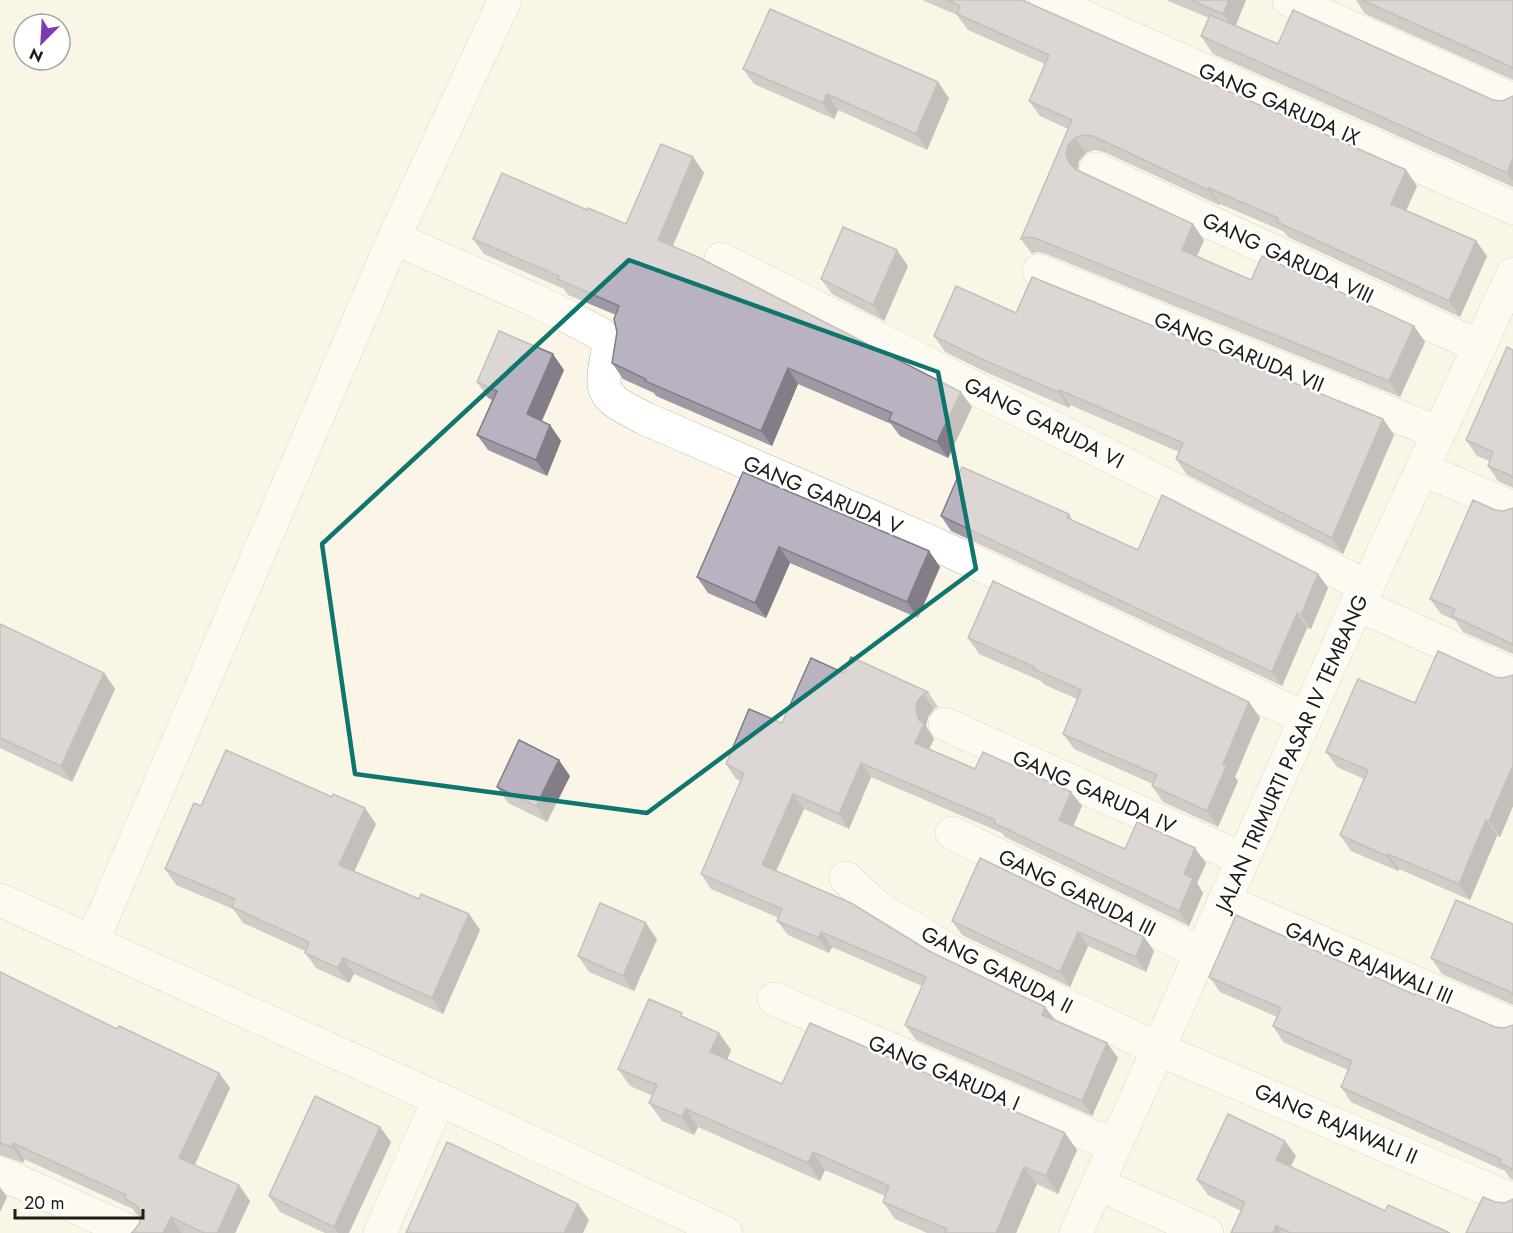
<svg xmlns="http://www.w3.org/2000/svg" width="1513" height="1233" font-family="Jost,sans-serif">
<style>
.lines{fill:none;stroke-linecap:round;stroke-linejoin:round}
.street-casing{stroke:#b8b3a5;stroke-width:34}
.secondary-casing{stroke:#b8b3a5;stroke-width:34}
.street{stroke:#fff;stroke-width:33}
.secondary{stroke:#fff;stroke-width:33}
.wall{fill:#9f99a5}
.shaded-wall{fill:#827d86}
.building{fill:#b9b2c0;stroke:#827d86;stroke-width:1.5}
.marked{fill:none;stroke:#0f766e;stroke-width:4.5;stroke-linejoin:round}
.labels{text-anchor:middle;stroke-width:5;stroke-linejoin:round;paint-order:stroke}
.street-label{font-size:21px;fill:#1e1c17;stroke:#fff}
</style>
<rect width="100%" height="100%" fill="#faf5e6"/>
<g class="lines">
<g class="street-casing">
<g id="street">
<polyline points="1046,0 1513,208"/>
<polyline points="1289,0 1513,100"/>
<polyline points="1096,169 1480,347"/>
<path d="M 394,238 L 541,303 L 599,333 L 607,340 L 609,345 C 599,397 600,395 646,419 L 935,544 L 1305,718"/>
<polyline points="721,259 1367,587"/>
<polyline points="1039,271 1439,433"/>
<polyline points="1422,469 1513,508"/>
<polyline points="1357,604 1513,675"/>
<polyline points="945,724 1243,859"/>
<polyline points="952,833 1202,953"/>
<polyline points="846,878 877,907 947,949 1158,1049 1513,1200"/>
<polyline points="0,900 439,1099 726,1233"/>
<polyline points="1225,901 1513,1025"/>
<polyline points="92,942 394,238 505,0"/>
<polyline points="774,999 1115,1146"/>
<polyline points="0,1173 133,1233"/>
<polyline points="1098,1184 1207,1233"/>
<polyline points="380,1233 439,1099"/>
</g>
</g>
<g class="secondary-casing">
<polyline id="secondary" points="1076,1233 1357,604 1367,587 1513,274"/>
</g>
<use href="#street" class="street"/>
<use href="#secondary" class="secondary"/>
</g>
<g class="wall">
<polygon points="922,0 1025,0 1026,2 1406,170 1417,186 1406,211 1476,241 1487,256 1460,317 1288,237 1283,231 1220,204 1219,205 1104,152 1095,150 1086,153 1079,161 1078,171 1204,240 1197,256 1251,280 1414,326 1425,342 1400,397 1046,254 1037,252 1032,254 1021,239 1068,129 1040,116 1029,101 1045,64 968,30 957,15"/>
<polygon points="1166,0 1246,0 1236,25 1278,44 1493,100 1503,101 1513,96 1513,187 1213,54 1201,36 1209,18"/>
<polygon points="1356,0 1513,0 1513,80 1365,14"/>
<polygon points="743,69 949,98 927,150 838,110 834,119 754,84"/>
<polygon points="693,157 704,173 672,246 972,407 948,458 900,436 891,424 798,384 772,446 656,396 654,393 623,379 612,363 617,332 616,315 568,295 564,289 484,254 473,239 587,210 626,224"/>
<polygon points="908,266 884,321 832,294 821,279"/>
<polygon points="1016,313 1383,419 1394,435 1343,554 1187,475 1176,459 1179,452 1070,405 1069,408 988,373 945,352 934,336"/>
<polygon points="1513,350 1513,488 1498,481 1488,466 1490,461 1477,456 1466,440"/>
<polygon points="564,370 541,421 550,425 561,441 547,476 488,450 477,435 492,400 488,398 477,382"/>
<polygon points="743,472 929,551 940,567 918,618 790,563 766,618 708,593 697,577"/>
<polygon points="1513,508 1513,654 1463,632 1455,620 1441,614 1430,599 1495,510 1504,511"/>
<polygon points="1069,514 1073,521 1138,550 1318,574 1328,588 1311,629 1307,628 1282,686 951,531 941,516"/>
<polygon points="0,624 104,673 115,689 72,782 0,748"/>
<polygon points="968,638 1249,702 1260,718 1235,777 1238,781 1218,827 1163,802 1152,786 1153,784 1074,749 1063,734 1077,699 1045,685 1041,681 979,654"/>
<polygon points="844,673 928,692 938,707 934,709 928,717 926,726 934,739 929,749 975,769 1071,792 1082,806 1073,826 1125,849 1206,863 1197,883 1203,893 1189,926 1005,837 1002,833 871,777 849,829 804,809 776,871 929,951 1045,1007 1055,1020 1107,1043 1118,1058 1092,1116 916,1040 905,1025 922,986 832,947 829,953 788,935 777,921 779,918 711,889 701,874 741,781 736,779 726,764 782,723"/>
<polygon points="1513,675 1513,806 1500,837 1497,836 1470,900 1399,869 1398,871 1351,851 1340,835 1364,779 1337,767 1326,752 1415,703 1495,677 1503,678"/>
<polygon points="570,776 547,822 508,803 497,787"/>
<polygon points="332,797 376,824 354,871 419,899 469,914 480,930 443,1014 354,974 349,983 316,968 305,953 305,951 243,923 233,909 176,885 165,869 201,806"/>
<polygon points="952,921 1144,937 1154,951 1146,972 1088,946 1070,987 962,935"/>
<polygon points="1513,924 1513,1005 1442,974 1431,958"/>
<polygon points="657,939 634,991 589,972 578,956"/>
<polygon points="0,972 117,1029 219,1073 230,1088 195,1165 239,1185 250,1201 235,1233 131,1233 133,1232 139,1224 140,1217 136,1214 133,1209 24,1159 23,1163 0,1155"/>
<polygon points="1209,977 1415,995 1495,1027 1504,1028 1513,1025 1513,1180 1510,1178 1505,1171 1351,1102 1341,1087 1348,1070 1283,1042 1273,1026 1277,1017 1220,992"/>
<polygon points="686,1018 719,1033 731,1050 727,1060 782,1084 1065,1133 1077,1150 1058,1194 1037,1184 1016,1233 927,1233 895,1219 883,1202 885,1196 825,1170 820,1181 698,1127 694,1135 662,1121 649,1103 653,1096 630,1086 618,1069"/>
<polygon points="380,1127 391,1142 349,1233 325,1233 280,1212 269,1196"/>
<polygon points="1296,1156 1290,1167 1385,1211 1450,1233 1231,1233 1241,1211 1208,1195 1197,1180"/>
</g>
<g class="shaded-wall">
<polygon points="1229,0 1246,0 1234,29 1223,14"/>
<polygon points="938,82 949,98 927,150 916,134"/>
<polygon points="827,94 838,110 834,119 823,103"/>
<polygon points="1075,138 1086,153 1079,161 1077,170 1070,164 1066,155 1068,145"/>
<polygon points="693,157 704,173 669,255 658,240"/>
<polygon points="1513,158 1513,181 1507,173"/>
<polygon points="1406,170 1417,186 1402,220 1391,204"/>
<polygon points="1209,188 1220,204 1219,205 1208,190"/>
<polygon points="1193,224 1204,240 1193,265 1182,250"/>
<polygon points="1476,241 1487,256 1460,317 1449,301"/>
<polygon points="897,250 908,266 884,321 873,305"/>
<polygon points="1414,326 1425,342 1400,397 1389,381"/>
<polygon points="553,354 564,370 538,430 527,414"/>
<polygon points="788,368 798,384 772,446 761,431"/>
<polygon points="1059,390 1070,405 1069,408 1058,392"/>
<polygon points="961,392 972,407 948,458 937,442"/>
<polygon points="1383,419 1394,435 1343,554 1332,538"/>
<polygon points="550,425 561,441 547,476 536,460"/>
<polygon points="779,547 790,563 766,618 755,603"/>
<polygon points="929,551 940,567 918,618 907,602"/>
<polygon points="1318,574 1328,588 1311,629 1301,615"/>
<polygon points="1297,613 1307,628 1282,686 1272,672"/>
<polygon points="104,673 115,689 72,782 61,766"/>
<polygon points="923,694 934,709 928,717 926,726 934,739 925,757 915,743 919,720 916,712 917,702"/>
<polygon points="1249,702 1260,718 1235,777 1238,781 1218,827 1207,811 1223,764"/>
<polygon points="559,760 570,776 547,822 536,806"/>
<polygon points="861,763 871,777 849,829 839,814"/>
<polygon points="1513,765 1513,806 1500,837 1489,821"/>
<polygon points="1071,792 1082,806 1069,835 1059,820"/>
<polygon points="793,794 804,809 772,880 762,865"/>
<polygon points="365,808 376,824 350,881 339,865"/>
<polygon points="1486,820 1497,836 1470,900 1459,884"/>
<polygon points="1195,848 1206,863 1197,883 1203,893 1189,926 1179,911 1184,874"/>
<polygon points="1388,854 1399,869 1398,871 1387,856"/>
<polygon points="469,914 480,930 443,1014 432,998"/>
<polygon points="646,923 657,939 634,991 623,976"/>
<polygon points="821,932 832,947 829,953 819,938"/>
<polygon points="1078,932 1088,946 1070,987 1060,972"/>
<polygon points="1144,937 1154,951 1146,972 1136,957"/>
<polygon points="343,958 354,974 349,983 338,968"/>
<polygon points="1045,1007 1056,1021 1042,1015"/>
<polygon points="719,1033 731,1050 723,1070 710,1052"/>
<polygon points="1107,1043 1118,1058 1092,1116 1082,1101"/>
<polygon points="219,1073 230,1088 190,1174 179,1158"/>
<polygon points="686,1109 698,1127 694,1135 682,1117"/>
<polygon points="380,1127 391,1142 349,1233 338,1233 334,1227"/>
<polygon points="1065,1133 1077,1150 1058,1194 1046,1176"/>
<polygon points="1285,1141 1296,1156 1286,1176 1276,1160"/>
<polygon points="13,1143 24,1159 23,1163 12,1147"/>
<polygon points="813,1152 825,1170 820,1181 808,1163"/>
<polygon points="1024,1167 1037,1184 1016,1233 996,1233"/>
<polygon points="239,1185 250,1201 235,1233 217,1233"/>
<polygon points="0,1187 7,1197 0,1212"/>
<polygon points="578,1204 589,1220 583,1233 564,1233"/>
<polygon points="171,1217 182,1233 163,1233"/>
<polygon points="1276,1226 1281,1233 1273,1233"/>
</g>
<g class="building">
<polygon points="947,0 1022,0 1406,170 1391,204 1476,241 1449,301 1277,222 1278,218 1209,188 1208,190 1093,136 1084,135 1075,138 1068,145 1066,155 1070,164 1077,170 1193,224 1182,250 1251,280 1262,256 1414,326 1389,381 1035,238 1026,237 1021,239 1072,120 1029,101 1049,55 957,14 960,6"/>
<polygon points="1191,0 1229,0 1223,14"/>
<polygon points="1362,0 1513,0 1513,69 1509,66"/>
<polygon points="770,9 938,82 916,134 827,94 823,103 743,69"/>
<polygon points="1293,10 1493,100 1503,101 1513,96 1513,158 1507,173 1201,36 1210,15 1278,44"/>
<polygon points="661,144 693,157 658,240 698,257 961,392 937,442 889,420 892,413 788,368 761,431 645,381 646,379 612,363 617,332 614,319 619,306 557,279 559,276 473,239 502,173 587,210 588,208 626,224"/>
<polygon points="843,227 897,250 873,305 821,279"/>
<polygon points="1032,277 1383,419 1332,538 1176,459 1183,443 1059,390 1058,392 977,357 934,336 956,286 1016,313"/>
<polygon points="499,331 553,354 527,414 550,425 536,460 477,435 497,391 477,382"/>
<polygon points="1507,347 1513,350 1513,478 1510,475 1488,466 1493,452 1466,440"/>
<polygon points="962,467 1069,514 1067,518 1138,550 1162,495 1318,574 1301,615 1297,613 1272,672 941,516"/>
<polygon points="743,472 929,551 907,602 779,547 755,603 697,577"/>
<polygon points="1473,500 1495,510 1504,511 1513,508 1513,645 1510,643 1452,616 1455,609 1430,599"/>
<polygon points="993,581 1249,702 1223,764 1227,765 1207,811 1152,786 1157,775 1063,734 1081,690 1034,669 1035,667 968,638"/>
<polygon points="0,624 104,673 61,766 0,738"/>
<polygon points="1438,651 1495,677 1503,678 1513,675 1513,765 1489,821 1486,820 1459,884 1388,854 1387,856 1340,835 1368,770 1326,752 1358,679 1415,703"/>
<polygon points="851,657 928,692 923,694 917,702 916,712 919,720 924,724 915,743 975,769 983,752 1071,792 1059,820 1125,849 1137,822 1195,848 1184,874 1193,878 1179,911 994,823 995,820 861,763 839,814 793,794 762,865 851,903 929,951 1045,1007 1042,1015 1107,1043 1082,1101 905,1025 926,977 821,932 819,938 777,921 782,909 701,874 744,773 726,764 749,709 782,723 811,658 844,673"/>
<polygon points="519,740 559,760 536,806 497,787"/>
<polygon points="226,750 332,797 333,794 365,808 339,865 419,899 421,894 469,914 432,998 343,958 338,968 305,953 309,942 232,907 235,899 165,869 194,803 201,806"/>
<polygon points="980,858 1144,937 1136,957 1078,932 1060,972 952,921"/>
<polygon points="1456,900 1513,924 1513,995 1510,992 1431,958"/>
<polygon points="600,903 646,923 623,976 578,956"/>
<polygon points="1236,915 1415,995 1416,993 1495,1027 1504,1028 1513,1025 1513,1170 1510,1168 1499,1163 1501,1159 1341,1087 1352,1061 1273,1026 1281,1008 1209,977"/>
<polygon points="0,972 117,1029 119,1026 219,1073 179,1158 239,1185 217,1233 204,1233 171,1217 163,1233 131,1233 133,1232 139,1224 141,1216 138,1207 125,1198 126,1195 13,1143 12,1147 0,1143"/>
<polygon points="649,999 682,1013 681,1016 719,1033 710,1052 782,1084 810,1023 1065,1133 1046,1176 1024,1167 996,1233 945,1233 947,1229 883,1202 889,1186 813,1152 808,1163 686,1109 682,1117 649,1103 657,1085 618,1069"/>
<polygon points="315,1096 380,1127 334,1227 269,1196"/>
<polygon points="1228,1114 1285,1141 1276,1160 1385,1211 1388,1205 1450,1233 1291,1233 1276,1226 1273,1233 1231,1233 1245,1202 1197,1180"/>
<polygon points="447,1142 578,1204 564,1233 406,1233"/>
<polygon points="1483,1197 1495,1202 1505,1203 1513,1199 1513,1233 1466,1233"/>
</g>
<path d="M0 0H1513V1233H0ZM 629,260 L 938,372 L 976,569 L 647,813 L 355,774 L 322,544 Z" fill="#faf5e6" fill-opacity=".55" fill-rule="evenodd"/>
<path class="marked" d="M 629,260 L 938,372 L 976,569 L 647,813 L 355,774 L 322,544 Z"/>
<g class="labels">
<g class="street-label">
<text transform="translate(1279 104) rotate(24)" y="7">GANG GARUDA IX</text>
<text transform="translate(1288 258) rotate(25)" y="7">GANG GARUDA VIII</text>
<text transform="translate(1239 352) rotate(22)" y="7">GANG GARUDA VII</text>
<text transform="translate(1044 423) rotate(27)" y="7">GANG GARUDA VI</text>
<text transform="translate(823 495) rotate(23)" y="7">GANG GARUDA V</text>
<text transform="translate(1292 753) rotate(-66)" y="7">JALAN TRIMURTI PASAR IV TEMBANG</text>
<text transform="translate(1094 792) rotate(24)" y="7">GANG GARUDA IV</text>
<text transform="translate(1077 893) rotate(26)" y="7">GANG GARUDA III</text>
<text transform="translate(1369 963) rotate(23)" y="7">GANG RAJAWALI III</text>
<text transform="translate(997 970) rotate(27)" y="7">GANG GARUDA II</text>
<text transform="translate(944 1073) rotate(23)" y="7">GANG GARUDA I</text>
<text transform="translate(1336 1124) rotate(23)" y="7">GANG RAJAWALI II</text>
</g>
</g>
<g transform="translate(42 42) rotate(204)"><circle r="28" fill="#ffffff" stroke="#a5a4a2" stroke-width="1.5"/>
<path d="M0-4.5L10 22L0 15L-10 22Z" fill="#7e3baf"/>
<text y="-9" font-size="16" font-weight="bold" text-anchor="middle" fill="#1e1c17">N</text>
</g>
<path d="M15 1209v9h128v-9" fill="none" stroke="#1e1c17" stroke-width="3"/>
<text x="24" y="1209" font-size="18" fill="#1e1c17" stroke="#ffffff" stroke-width="4.5" paint-order="stroke">20 m</text>
</svg>
